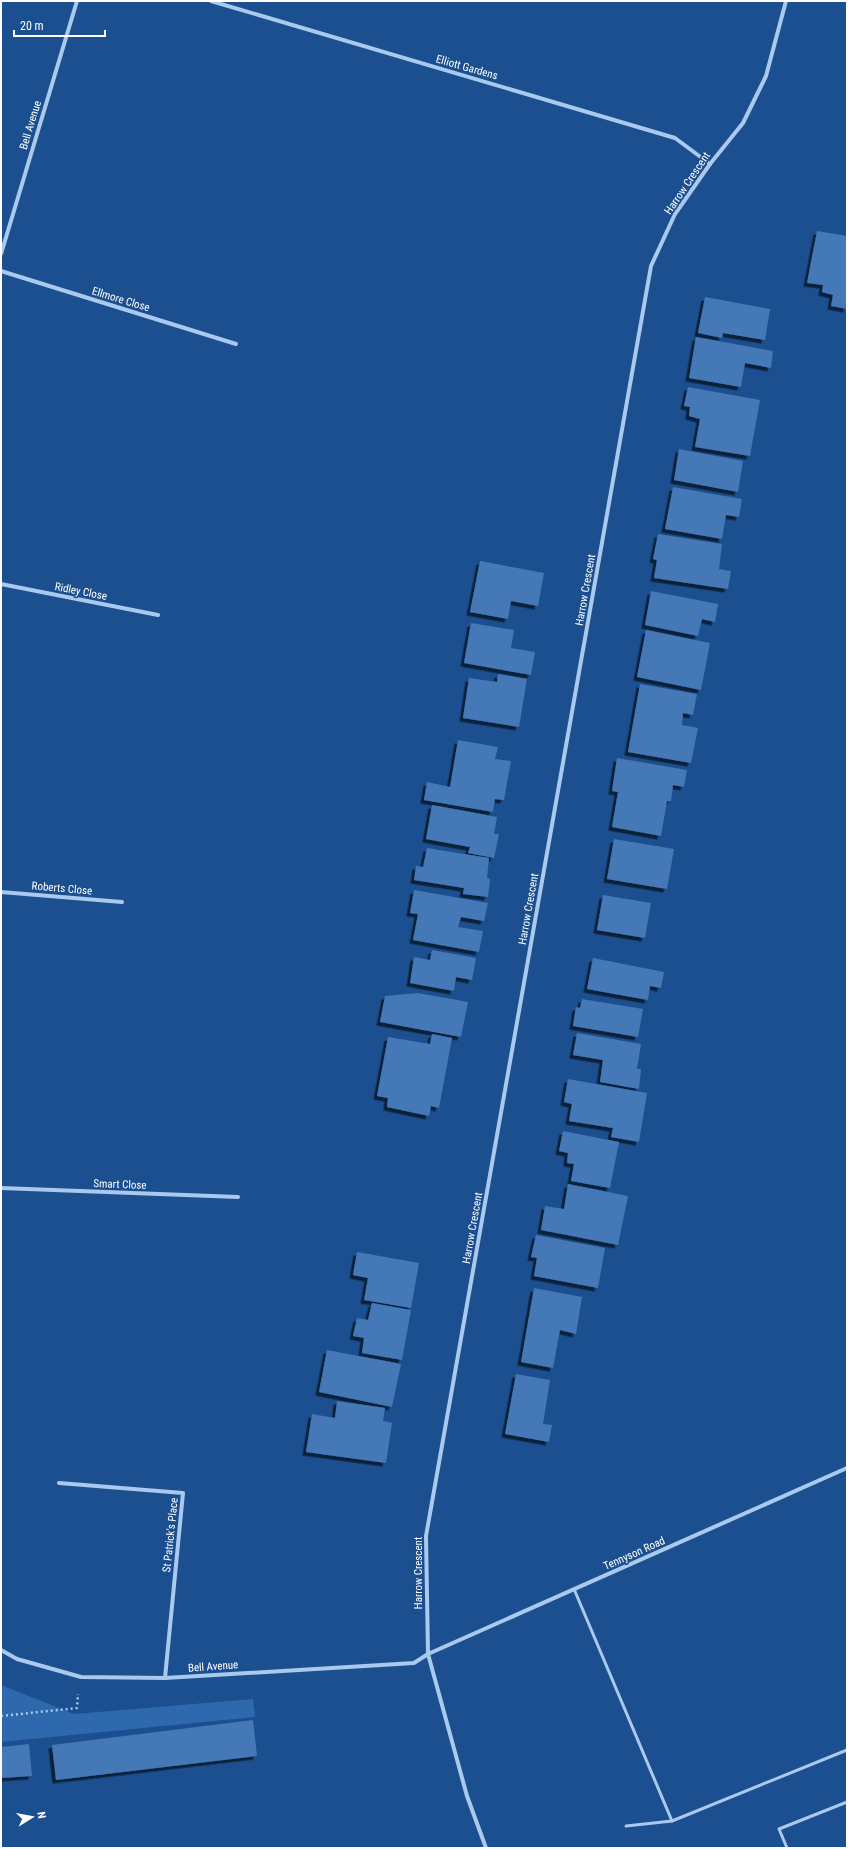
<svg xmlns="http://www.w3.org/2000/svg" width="848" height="1849" font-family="'Roboto Condensed',sans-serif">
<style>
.green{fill:#2e69ad}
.building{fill:#4478b7;filter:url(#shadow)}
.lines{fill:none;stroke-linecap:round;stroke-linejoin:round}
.path{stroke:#a9c9ee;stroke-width:2.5;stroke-dasharray:2 3;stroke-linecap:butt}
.lane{stroke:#a9c9ee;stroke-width:3}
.street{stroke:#a9c9ee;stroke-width:4}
.labels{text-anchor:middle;stroke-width:3.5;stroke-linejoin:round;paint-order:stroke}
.street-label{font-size:11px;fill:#fff;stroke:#1b4f8f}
</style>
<defs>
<filter id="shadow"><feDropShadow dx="-3.5" dy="3.5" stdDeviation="0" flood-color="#0009"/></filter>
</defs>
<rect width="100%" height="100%" fill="#1b4f8f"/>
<polygon class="green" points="1,1685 74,1714 253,1699 255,1717 1,1742"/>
<g class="building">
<polygon points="817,231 847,236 847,309 831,306 833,295 822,292 823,285 807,283"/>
<polygon points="705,297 770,309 765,340 723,333 722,338 698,333"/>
<polygon points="696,337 773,351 771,368 745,363 741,387 689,378"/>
<polygon points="688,387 760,400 750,456 695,447 700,419 689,416 690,407 684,406"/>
<polygon points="679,449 743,461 738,492 674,480"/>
<polygon points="673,487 742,499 739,517 726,515 722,539 665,529"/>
<polygon points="658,534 722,544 719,569 731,571 728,589 654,578 657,560 653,559"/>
<polygon points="480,561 544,573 538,606 511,601 508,619 470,612"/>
<polygon points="651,591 718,604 715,622 702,619 698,636 645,625"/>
<polygon points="471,623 514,630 511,648 535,652 531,675 464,663"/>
<polygon points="646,630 710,643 701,690 637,677"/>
<polygon points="498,674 527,679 519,727 463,718 469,678 497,682"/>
<polygon points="640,684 697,694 693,715 683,713 682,725 698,728 691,763 628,752"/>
<polygon points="458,740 498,747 495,759 511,761 504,800 495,799 493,812 424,800 427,782 450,787"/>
<polygon points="617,758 687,770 684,787 673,785 671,801 667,801 661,836 612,827 618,792 612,791"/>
<polygon points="432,805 497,817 494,834 499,834 494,858 468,853 470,847 426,839"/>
<polygon points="614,839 674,849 667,889 607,879"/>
<polygon points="427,848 489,858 487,878 490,879 488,897 463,894 464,888 414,880 416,866 423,867"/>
<polygon points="414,890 488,903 484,921 461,917 458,927 483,931 479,952 413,940 418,914 410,913"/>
<polygon points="603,895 651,903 645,938 597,930"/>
<polygon points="432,950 476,958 472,980 456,977 454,991 410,983 414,957 430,960"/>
<polygon points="593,958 664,972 661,988 650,986 648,1000 587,989"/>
<polygon points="418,993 468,1002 461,1037 380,1022 385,996"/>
<polygon points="582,999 643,1009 638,1037 573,1026 576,1007 580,1008"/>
<polygon points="577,1033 641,1044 637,1069 641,1069 639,1089 600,1082 603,1060 573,1055"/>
<polygon points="432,1034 452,1038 439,1108 431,1106 429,1116 387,1107 388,1098 377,1096 388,1037 430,1044"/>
<polygon points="568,1079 647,1093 639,1142 611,1137 613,1128 569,1121 572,1104 564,1102"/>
<polygon points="563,1131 619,1142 610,1188 571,1181 574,1164 567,1163 568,1153 559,1151"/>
<polygon points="568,1184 628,1196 618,1245 541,1230 545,1206 564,1209"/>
<polygon points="536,1235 605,1248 598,1288 534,1276 537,1258 531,1257"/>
<polygon points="357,1252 419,1263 411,1308 364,1300 368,1278 353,1275"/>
<polygon points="534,1288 582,1297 576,1334 560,1330 553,1368 521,1362"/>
<polygon points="372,1303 411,1310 402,1360 362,1353 364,1338 353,1336 357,1318 368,1320"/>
<polygon points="327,1350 401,1364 392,1407 319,1392"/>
<polygon points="516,1374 550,1380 543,1424 552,1425 549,1442 505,1434"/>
<polygon points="337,1401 385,1408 383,1421 392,1423 386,1463 306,1452 312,1414 335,1418"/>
<polygon points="253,1720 257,1756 56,1780 52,1745"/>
<polygon points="29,1744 32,1776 1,1778 1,1747"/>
</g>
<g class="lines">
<polyline class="path" points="1,1716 77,1708 78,1694"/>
<g class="lane">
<polyline points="574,1589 672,1821 847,1750"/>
<polyline points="626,1826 672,1821"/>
<polyline points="787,1848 779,1829 847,1802"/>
</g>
<g class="street">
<polyline points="211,1 675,138 710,164"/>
<polyline points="1,254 77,1"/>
<polyline points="1,271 236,344"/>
<polyline points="1,584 158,615"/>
<polyline points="1,892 122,902"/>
<polyline points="1,1188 238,1197"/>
<polyline points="59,1483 183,1493 165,1678"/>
<polyline points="1,1650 17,1659 81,1677 165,1678 414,1663 428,1654 847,1468"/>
<polyline points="486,1848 467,1796 428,1654 426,1536 651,266 675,214 710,164 743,123 766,76 786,1"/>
</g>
</g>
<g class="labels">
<g class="street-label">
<text transform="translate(467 67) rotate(16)" y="4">Elliott Gardens</text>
<text transform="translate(30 125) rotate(-73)" y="4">Bell Avenue</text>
<text transform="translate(687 183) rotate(-56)" y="4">Harrow Crescent</text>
<text transform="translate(121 299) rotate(17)" y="4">Ellmore Close</text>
<text transform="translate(585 590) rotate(-80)" y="4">Harrow Crescent</text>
<text transform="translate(81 591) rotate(11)" y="4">Ridley Close</text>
<text transform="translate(62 888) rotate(5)" y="4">Roberts Close</text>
<text transform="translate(528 909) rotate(-80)" y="4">Harrow Crescent</text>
<text transform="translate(120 1184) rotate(2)" y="4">Smart Close</text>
<text transform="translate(472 1228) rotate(-80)" y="4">Harrow Crescent</text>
<text transform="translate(170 1535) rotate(-84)" y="4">St Patrick's Place</text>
<text transform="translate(634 1553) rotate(-24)" y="4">Tennyson Road</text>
<text transform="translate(418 1573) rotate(-90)" y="4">Harrow Crescent</text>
<text transform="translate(213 1666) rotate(-4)" y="4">Bell Avenue</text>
</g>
</g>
<rect width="848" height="1849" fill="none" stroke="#ffffff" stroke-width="4"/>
<g transform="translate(32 1817) rotate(79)" stroke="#1b4f8f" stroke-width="3" paint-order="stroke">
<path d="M0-3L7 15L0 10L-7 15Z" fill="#ffffff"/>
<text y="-6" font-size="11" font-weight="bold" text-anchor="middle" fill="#ffffff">N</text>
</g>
<path d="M14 30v6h91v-6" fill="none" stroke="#ffffff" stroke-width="2"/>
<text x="20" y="30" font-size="12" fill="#ffffff" stroke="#1b4f8f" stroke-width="3" paint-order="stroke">20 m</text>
</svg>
